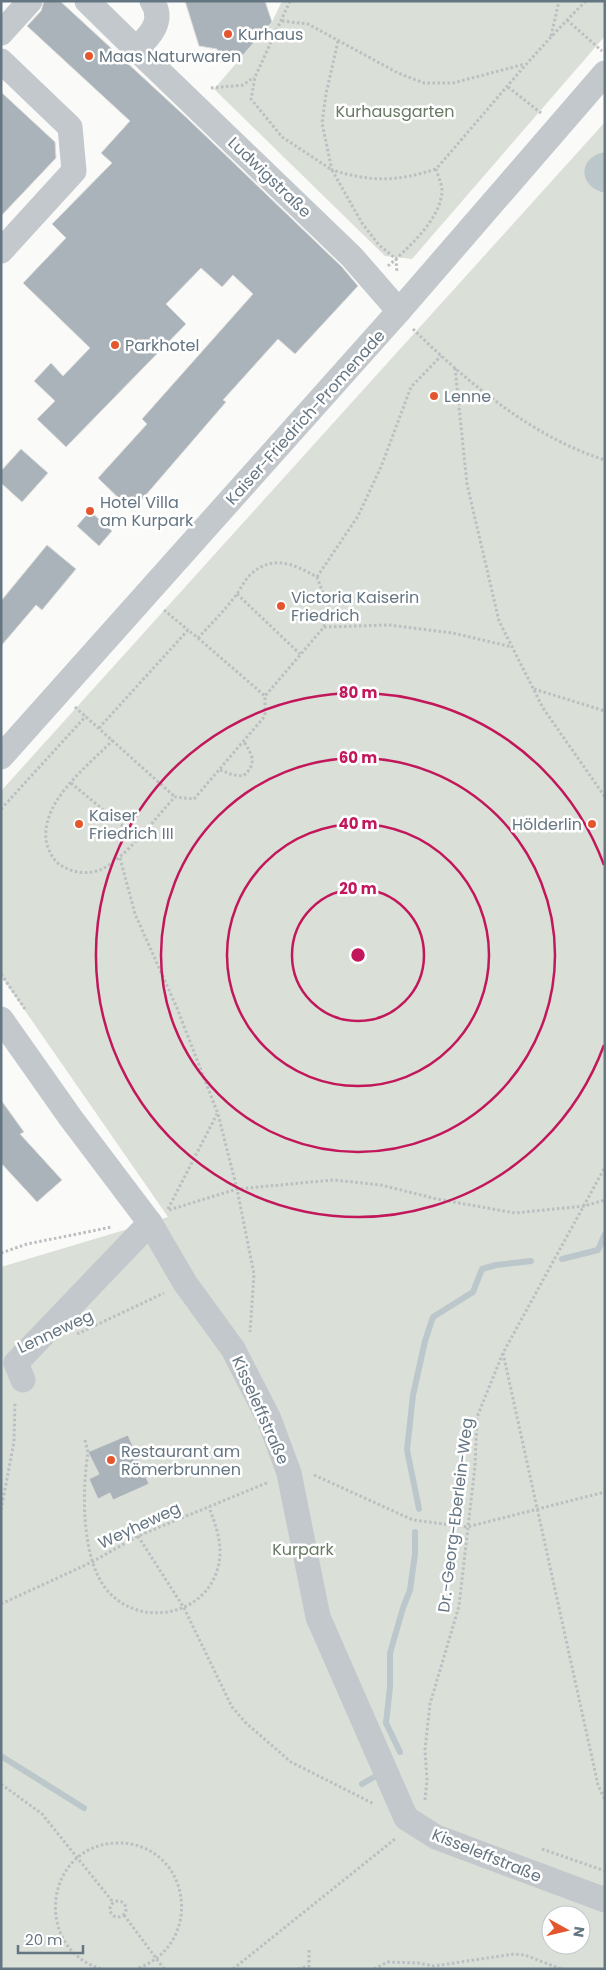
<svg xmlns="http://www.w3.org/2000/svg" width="606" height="1970" font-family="Poppins,sans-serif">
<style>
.green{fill:#dadfd7;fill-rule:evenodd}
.water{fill:#bbc7cb}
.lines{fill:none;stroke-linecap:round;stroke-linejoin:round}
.stream{stroke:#bbc7cb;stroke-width:6}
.building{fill:#aab3b9;stroke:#dcdcda}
.path{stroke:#bbbfc2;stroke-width:3;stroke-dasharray:2.5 2.5;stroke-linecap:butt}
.minor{stroke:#c3c8cc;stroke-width:25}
.ring{fill:none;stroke:#c2185b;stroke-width:2.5}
.poi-dot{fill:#e4572e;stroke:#fff;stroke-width:2}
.labels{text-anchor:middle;stroke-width:5;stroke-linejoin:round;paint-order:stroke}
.poi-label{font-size:16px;fill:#657683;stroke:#fff;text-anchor:start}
.park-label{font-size:16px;fill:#687a64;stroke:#fff}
.street-label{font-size:16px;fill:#657683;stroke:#fff}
.centre{fill:#c2185b;stroke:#fff;stroke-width:2.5}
.ring-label{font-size:15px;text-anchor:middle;font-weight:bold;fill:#c2185b;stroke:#fff;stroke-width:5;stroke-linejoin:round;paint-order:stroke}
</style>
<rect width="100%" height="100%" fill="#fafaf8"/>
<g class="green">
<polygon points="282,1 605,1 605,36 412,259 385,256 214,89 272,22"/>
<path d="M 605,122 L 605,1969 L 1,1969 L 1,1267 L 168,1217 L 1,976 L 1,791 ZM 551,1915 L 581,1915 L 581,1945 L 551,1945 Z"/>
</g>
<path class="water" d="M 605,152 L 605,193 C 578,187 577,157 605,152 Z"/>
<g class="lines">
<g class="stream">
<polyline points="562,1259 598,1250 605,1234"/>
<polyline points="419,1509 407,1450 413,1395 425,1341 433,1317 473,1292 482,1269 496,1265 531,1261"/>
<polyline points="400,1752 386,1723 390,1687 390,1653 403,1608 410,1590 415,1554 415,1532"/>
<polyline points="1,1756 84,1808"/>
<polyline points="362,1784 376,1776"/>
</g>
</g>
<g class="building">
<polygon points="44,1 60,1 188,119 342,267 358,286 295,354 278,339 223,400 226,402 132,511 98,478 147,424 142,419 253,294 233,275 222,287 201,268 166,304 186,324 66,447 37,419 55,401 34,381 51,363 63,376 90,348 23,283 66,238 52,224 112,163 101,153 130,121 27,26 41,11"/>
<polygon points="185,1 265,1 272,22 236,63 220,62 217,49 199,46"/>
<polygon points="1,92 55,142 56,158 1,216"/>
<polygon points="21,449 48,473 22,502 1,483 1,471"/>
<polygon points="90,511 112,531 99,546 77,526"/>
<polygon points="47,545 76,569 42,610 36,605 1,646 1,601"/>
<polygon points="1,1100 24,1132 20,1134 62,1180 37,1202 1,1163"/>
<polygon points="128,1435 149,1484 113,1500 110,1493 98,1499 89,1479 99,1474 88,1452"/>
</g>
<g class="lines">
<g class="path">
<polyline points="290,1 255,77 251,99 282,137 332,170 362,223 379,245 396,259 397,273"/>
<polyline points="567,20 602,51"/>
<polyline points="282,21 308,24 398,73 424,83 453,83 525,64"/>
<polyline points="551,36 559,1"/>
<path d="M 338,41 L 326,94 L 322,123 L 332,170 C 372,182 396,182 436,169"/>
<polyline points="508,87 541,113"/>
<polyline points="211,88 243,85 254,77"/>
<path d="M 388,266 C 408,248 441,219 442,191 C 442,184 438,176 436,169 C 486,112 532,54 586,1"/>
<path d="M 413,329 C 467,382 532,437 605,460"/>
<polyline points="455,368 467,484 499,621 543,708 605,797"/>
<polyline points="317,577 358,516 381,467 411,387 441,356"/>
<polyline points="237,594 300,654"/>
<polyline points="164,610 188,630"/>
<polyline points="324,627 389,625 453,633 512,647"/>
<polyline points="198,638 265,696"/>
<polyline points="534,689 605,711"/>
<polyline points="75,707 175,797"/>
<path d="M 99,728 L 188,630 L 198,638 C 211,624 225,610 237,594 C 241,588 245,580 250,575 C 272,554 294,564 317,577 L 328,606 L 324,627 L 265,696 L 265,716 L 194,799 L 175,797 C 155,818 128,856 102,869 C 90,875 73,873 62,866 C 54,862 50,853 47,845 C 37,804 88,766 113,740"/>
<path d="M 220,770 L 233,775 L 243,776 C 257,765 253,755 244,742"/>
<polyline points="71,783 137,838"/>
<polyline points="1,809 86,716"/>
<polyline points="120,858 135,914 177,1008 218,1114 237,1189 254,1274 250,1332"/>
<polyline points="1,974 25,1009"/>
<polyline points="168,1209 217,1114"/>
<polyline points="169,1210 237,1189 333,1180 381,1185 437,1199 515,1213 584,1206 605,1200"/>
<polyline points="1,1253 27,1244 112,1227"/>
<polyline points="77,1334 164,1293"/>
<polyline points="503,1353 598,1785 605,1800"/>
<path d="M 85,1440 L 88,1452 C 82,1490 81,1557 106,1589 C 143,1634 220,1612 220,1551 C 220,1536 214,1521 209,1507"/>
<polyline points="314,1475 413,1520 467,1527 605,1492"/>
<polyline points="1,1510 14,1442 15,1402"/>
<polyline points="138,1536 184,1608 232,1707 246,1723 291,1762 374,1804"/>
<polyline points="1,1604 92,1562 138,1536 269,1482"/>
<polyline points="1,1784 42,1814 113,1902"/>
<polyline points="425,1800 427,1780 425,1750 430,1704 459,1606 475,1466 477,1417 503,1353 605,1167"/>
<polyline points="542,1849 605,1871"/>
<circle cx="118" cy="1909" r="8"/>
<polyline points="124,1915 164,1969"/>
<path d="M 101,1969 C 33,1948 44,1847 115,1843 C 190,1840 208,1944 136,1969"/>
<polyline points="233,1969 395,1839"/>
<polyline points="298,1969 309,1966 309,1948"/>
<polyline points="374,1969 388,1962 418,1963 434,1966 514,1954 525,1955 561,1969"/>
</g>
<g class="minor">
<path d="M 87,1 L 136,49 C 150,36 165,21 152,1"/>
<polyline points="1,33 30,1"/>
<polyline points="136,49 352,257 399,311"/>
<polyline points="1,61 70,127 74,171 1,251"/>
<polyline points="1,757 399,311 605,73"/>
<polyline points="1,1019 70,1117 150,1223 185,1283 233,1349 269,1419 289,1473 318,1617 406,1818 436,1837 605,1900"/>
<polyline points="23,1380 16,1363 150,1223"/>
</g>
</g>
<g class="ring">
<circle cx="358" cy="955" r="66"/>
<circle cx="358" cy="955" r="131"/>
<circle cx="358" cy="955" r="197"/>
<path d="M604 1045A262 262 0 1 1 604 865"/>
</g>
<g class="poi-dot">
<circle cx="228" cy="34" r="5"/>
<circle cx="89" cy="56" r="5"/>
<circle cx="115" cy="345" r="5"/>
<circle cx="434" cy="396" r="5"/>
<circle cx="90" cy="511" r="5"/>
<circle cx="281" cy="606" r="5"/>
<circle cx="79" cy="824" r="5"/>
<circle cx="592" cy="824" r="5"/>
<circle cx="111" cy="1460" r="5"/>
</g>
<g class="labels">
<g class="poi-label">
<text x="238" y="40">Kurhaus</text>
<text x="99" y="62">Maas Naturwaren</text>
<text x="125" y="351">Parkhotel</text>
<text x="444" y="402">Lenne</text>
<text x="100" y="508">Hotel Villa<tspan x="100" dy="18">am Kurpark</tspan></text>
<text x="291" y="603">Victoria Kaiserin<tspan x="291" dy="18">Friedrich</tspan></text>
<text x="89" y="821">Kaiser<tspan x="89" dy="18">Friedrich III</tspan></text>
<text x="582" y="830" text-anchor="end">Hölderlin</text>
<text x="121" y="1457">Restaurant am<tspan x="121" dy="18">Römerbrunnen</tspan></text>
</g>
<g class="park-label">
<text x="395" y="117">Kurhausgarten</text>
<text x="303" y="1555">Kurpark</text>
</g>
<g class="street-label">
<text transform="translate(270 177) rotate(44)" y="6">Ludwigstraße</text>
<text transform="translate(305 417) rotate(-48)" y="6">Kaiser-Friedrich-Promenade</text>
<text transform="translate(55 1331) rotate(-25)" y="6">Lenneweg</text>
<text transform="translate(261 1410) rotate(66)" y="6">Kisseleffstraße</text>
<text transform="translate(455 1515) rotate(-83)" y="6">Dr.-Georg-Eberlein-Weg</text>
<text transform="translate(139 1525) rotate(-25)" y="6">Weyheweg</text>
<text transform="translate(487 1855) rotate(22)" y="6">Kisseleffstraße</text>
</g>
</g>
<circle cx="358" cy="955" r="8" class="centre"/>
<g class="ring-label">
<text x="358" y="698">80 m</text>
<text x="358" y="763">60 m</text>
<text x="358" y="829">40 m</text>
<text x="358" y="894">20 m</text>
</g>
<rect width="606" height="1970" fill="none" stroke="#657683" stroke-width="5"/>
<g transform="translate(566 1930) rotate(98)"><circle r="24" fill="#ffffff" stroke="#c1c8cd"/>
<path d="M0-4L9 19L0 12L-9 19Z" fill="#e4572e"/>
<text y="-8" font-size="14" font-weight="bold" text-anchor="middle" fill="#657683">N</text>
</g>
<path d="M18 1945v8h65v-8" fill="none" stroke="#657683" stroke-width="2.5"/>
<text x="25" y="1945" font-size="15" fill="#657683" stroke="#ffffff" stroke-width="4" paint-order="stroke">20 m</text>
</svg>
